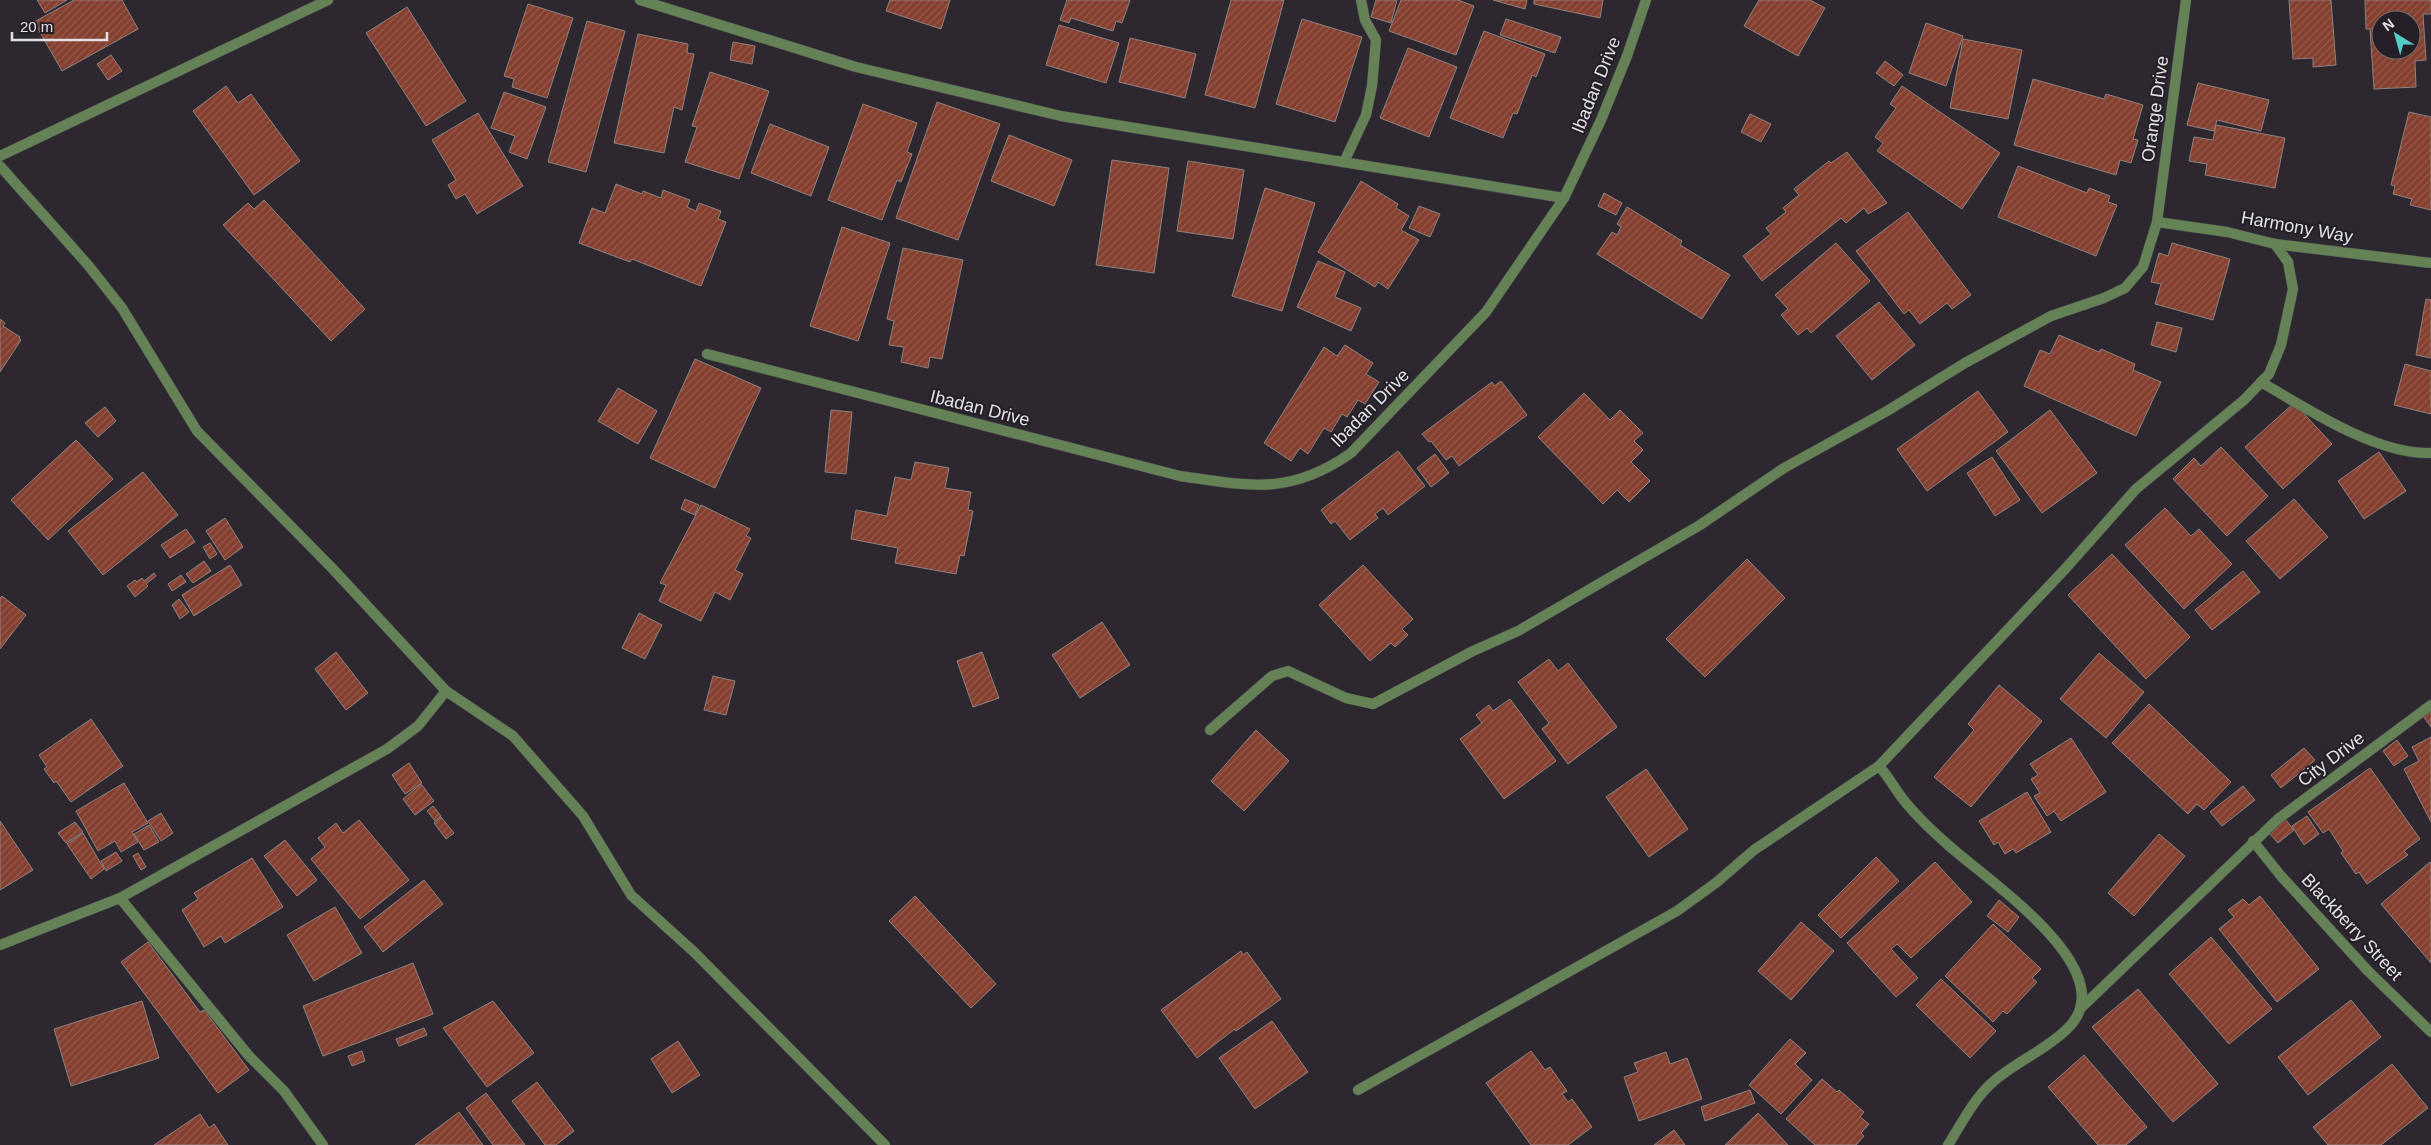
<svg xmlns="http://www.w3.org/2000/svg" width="2431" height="1145" font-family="Helvetica,sans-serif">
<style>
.building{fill:url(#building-hatch);stroke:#8f827f;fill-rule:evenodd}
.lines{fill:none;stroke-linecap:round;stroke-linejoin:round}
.minor-casing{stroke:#4a464d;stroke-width:11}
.minor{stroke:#658156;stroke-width:10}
.labels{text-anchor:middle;stroke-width:4;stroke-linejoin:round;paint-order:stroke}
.street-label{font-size:18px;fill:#e4e1e6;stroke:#241e26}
</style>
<defs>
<pattern id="building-hatch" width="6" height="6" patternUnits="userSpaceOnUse" patternTransform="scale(1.25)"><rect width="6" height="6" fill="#843f2f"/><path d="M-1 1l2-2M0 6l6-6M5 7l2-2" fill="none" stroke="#955a4d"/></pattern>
</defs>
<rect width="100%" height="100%" fill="#2d2830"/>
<g class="building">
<polygon points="37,0 67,0 45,13"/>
<polygon points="74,0 122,0 138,29 62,71 34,22"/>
<polygon points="890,0 950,0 941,29 886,11"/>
<polygon points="1067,0 1130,0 1122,23 1116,21 1113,31 1071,18 1069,23 1060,20"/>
<polygon points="1231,0 1284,0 1255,108 1205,95"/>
<polygon points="1376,0 1397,0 1391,23 1371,17"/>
<polygon points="1401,0 1458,0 1474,6 1456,55 1389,31"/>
<polygon points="1493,0 1527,0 1525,9"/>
<polygon points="1534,0 1603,0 1600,18 1534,4"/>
<polygon points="1759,0 1810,0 1825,8 1798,56 1744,26"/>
<polygon points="2289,0 2331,0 2336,65 2313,67 2313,58 2293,59"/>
<path d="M 2365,0 L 2431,0 L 2431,14 L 2423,14 L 2426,60 L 2415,61 L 2416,87 L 2374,89 L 2370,29 L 2366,29 ZM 2381,20 L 2411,20 L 2411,50 L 2381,50 Z"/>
<polygon points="528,4 573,18 547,98 512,87 514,79 504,76"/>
<polygon points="407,7 466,101 426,126 366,33"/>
<polygon points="1302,19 1362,37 1335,122 1276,104"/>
<polygon points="1506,19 1561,37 1555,53 1500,35"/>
<polygon points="587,21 625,31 586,172 548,162"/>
<polygon points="1926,23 1963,36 1946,86 1909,73"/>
<polygon points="1059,25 1119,43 1106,83 1046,65"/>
<polygon points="1484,31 1545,54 1536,77 1532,75 1517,114 1513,113 1503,138 1450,118"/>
<polygon points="638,34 688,44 687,53 694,54 682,110 674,107 664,153 614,143"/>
<polygon points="1130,38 1196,54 1185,98 1119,82"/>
<polygon points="1963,39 2022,50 2008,119 1950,108"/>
<polygon points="733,42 755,46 752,64 730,60"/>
<polygon points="1408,48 1457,67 1429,137 1380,118"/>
<polygon points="111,55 122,71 108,80 97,64"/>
<polygon points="1885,61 1903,75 1894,86 1876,73"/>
<polygon points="710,72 769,91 739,179 685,162 697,127 692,126"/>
<polygon points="2033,79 2104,99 2106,94 2143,105 2133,139 2138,140 2131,163 2120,160 2116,175 2014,145"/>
<polygon points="2198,83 2269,100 2261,131 2217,120 2214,131 2187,125"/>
<polygon points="226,86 238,103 251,94 300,161 254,195 193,111"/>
<polygon points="1902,86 2000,153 1962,209 1877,151 1883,143 1875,137 1896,108 1890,104"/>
<polygon points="504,92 546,107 527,159 509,152 515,136 491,128"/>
<polygon points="937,102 1000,124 958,240 896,218"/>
<polygon points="863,104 917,123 907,152 912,154 901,182 897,180 882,220 828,200"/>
<polygon points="2409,112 2431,117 2431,210 2410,205 2412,199 2393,194 2395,186 2391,185"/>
<polygon points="478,113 523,186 477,214 465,194 456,199 448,185 456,180 432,140"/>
<polygon points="1750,114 1771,124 1761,142 1741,132"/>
<polygon points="770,124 829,147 811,196 751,173"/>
<polygon points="2216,125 2285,138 2275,188 2205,175 2207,164 2189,161 2194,137 2213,140"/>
<polygon points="1009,135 1072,160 1054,206 991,181"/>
<polygon points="1847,152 1887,203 1868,214 1864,208 1846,223 1841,218 1762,281 1743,256 1771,234 1766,228 1786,212 1783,208 1799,195 1794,189 1829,161 1831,163"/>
<polygon points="1112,160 1169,168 1154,273 1096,265"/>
<polygon points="1188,161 1244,170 1233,239 1177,231"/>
<polygon points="2018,166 2087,193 2089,188 2110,196 2108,202 2117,205 2096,256 1998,217"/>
<polygon points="1361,181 1398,204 1396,208 1409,216 1401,230 1419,240 1388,289 1378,282 1375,287 1318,252"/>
<polygon points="616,184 642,194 643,191 661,198 663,190 690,200 687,207 696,211 699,203 721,211 718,219 726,222 701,286 632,259 630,262 579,243 592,208 605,213"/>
<polygon points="1265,188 1315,203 1282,311 1232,296"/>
<polygon points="1604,193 1622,203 1616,215 1598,206"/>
<polygon points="264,200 365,309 331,341 223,225 248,203 254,209"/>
<polygon points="1419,206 1440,214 1430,237 1409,228"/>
<polygon points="1627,207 1682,241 1680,245 1730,275 1702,319 1597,254 1612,232 1617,235 1621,227 1617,224"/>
<polygon points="1908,212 1971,295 1952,309 1947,303 1920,324 1909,310 1904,314 1856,251"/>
<polygon points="842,227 890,243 858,341 810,326"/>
<polygon points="1836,243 1870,281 1811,333 1807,328 1798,335 1781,315 1788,309 1775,295"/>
<polygon points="2172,243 2230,259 2213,320 2155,304 2161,284 2151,282 2159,253 2168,256"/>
<polygon points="903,248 963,260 942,359 930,357 928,368 901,362 904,347 889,345 894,321 887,319"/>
<polygon points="1318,261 1345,272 1335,297 1361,308 1351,331 1297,307"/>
<polygon points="2426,299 2431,300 2431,358 2416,355"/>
<polygon points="1879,302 1915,345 1872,380 1836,336"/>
<polygon points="0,319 5,323 3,326 20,337 19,339 21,340 0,372"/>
<polygon points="2157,322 2182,328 2176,352 2151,345"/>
<polygon points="2059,335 2099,352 2101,349 2135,364 2133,370 2161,382 2136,436 2024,386 2040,350 2050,354"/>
<polygon points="1345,345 1373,363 1366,374 1379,382 1365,404 1358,400 1347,417 1342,414 1331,432 1324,428 1308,454 1300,448 1291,461 1264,443 1324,347 1337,356"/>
<polygon points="695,359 761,388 715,488 650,458"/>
<polygon points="2405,364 2431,371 2431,414 2394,405"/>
<polygon points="1501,381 1527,415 1459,466 1452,456 1446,460 1431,441 1429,442 1422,434 1492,382 1494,386"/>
<polygon points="618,388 657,411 638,444 598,421"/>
<polygon points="1978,391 2008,432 1927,491 1897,449"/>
<polygon points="1584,393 1610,420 1620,410 1643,433 1634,441 1643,450 1631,462 1650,481 1629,502 1617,490 1603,504 1538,437"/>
<polygon points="2294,403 2332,444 2283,489 2245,447"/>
<polygon points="105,407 116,421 98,437 85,423"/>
<polygon points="831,410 852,412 846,474 825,472"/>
<polygon points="2050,410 2097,473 2042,513 1996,451"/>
<polygon points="76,440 113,479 48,540 11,500"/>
<polygon points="2221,447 2268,496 2227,536 2173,479 2194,458 2201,466"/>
<polygon points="1398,451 1425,486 1388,515 1383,508 1375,514 1378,518 1350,540 1335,521 1331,524 1321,510"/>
<polygon points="2379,452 2406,491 2364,519 2338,481"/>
<polygon points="1435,454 1449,473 1431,487 1417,468"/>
<polygon points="1992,457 2020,500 1995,516 1967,473"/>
<polygon points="915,462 949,468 945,488 971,492 968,510 973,511 964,556 960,555 956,574 895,563 898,548 851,539 856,510 887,516 895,477 911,480"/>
<polygon points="143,472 178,515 103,575 68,531"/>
<polygon points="685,499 699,505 695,515 681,509"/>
<polygon points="2294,499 2328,537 2280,579 2246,541"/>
<polygon points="701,505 750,529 746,536 751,538 735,570 743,574 730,600 715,592 701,621 659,601 666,585 660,583"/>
<polygon points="2165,508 2191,536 2199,529 2232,564 2184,609 2125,545"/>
<polygon points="225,518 243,547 225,560 206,531"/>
<polygon points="186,529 195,542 170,558 161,545"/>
<polygon points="210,543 217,554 210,559 203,547"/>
<polygon points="2112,554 2190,637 2146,679 2068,595"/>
<polygon points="1747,559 1785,598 1705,677 1666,639"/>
<polygon points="204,561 211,571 193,583 186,574"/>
<polygon points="230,565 242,585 194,616 182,595"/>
<polygon points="1363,565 1413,619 1402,629 1408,635 1395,647 1391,643 1370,661 1319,605"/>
<polygon points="2243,571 2260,592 2212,630 2195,610"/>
<polygon points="154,573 156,576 146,584 148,586 135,597 127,586 135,580 137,582 142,578 144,581"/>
<polygon points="181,575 186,582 172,591 168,584"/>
<polygon points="2,596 26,615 0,649 0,598"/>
<polygon points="179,599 189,612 180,619 172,605"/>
<polygon points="639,613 662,625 645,659 622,648"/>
<polygon points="1102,622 1130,665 1080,698 1052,655"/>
<polygon points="336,652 368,693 346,710 315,669"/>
<polygon points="982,652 999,698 973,707 957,661"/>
<polygon points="2099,653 2144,692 2106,738 2060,699"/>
<polygon points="1549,659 1558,671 1568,663 1617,727 1568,764 1542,729 1549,723 1518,682"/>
<polygon points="713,676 735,681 726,715 704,710"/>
<polygon points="1999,685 2042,721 1971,807 1934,777 1974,730 1968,724"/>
<polygon points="1510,699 1556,761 1504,799 1460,739 1482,723 1476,715 1489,705 1493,711"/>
<polygon points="2149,704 2231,782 2204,810 2197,804 2188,814 2112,743"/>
<polygon points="2431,711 2431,727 2423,716"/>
<polygon points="91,719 123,766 71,802 56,781 54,783 44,769 47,767 39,755"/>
<polygon points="1256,730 1289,761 1244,811 1211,781"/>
<polygon points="2431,737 2431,822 2404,769 2419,761 2412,747"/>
<polygon points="2071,738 2106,792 2061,821 2054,811 2047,816 2034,796 2040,793 2031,779 2038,775 2030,764"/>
<polygon points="2397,740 2408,756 2394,766 2383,751"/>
<polygon points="2304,748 2315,760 2281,788 2271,775"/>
<polygon points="409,763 422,783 405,794 392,775"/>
<polygon points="2370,768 2420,839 2404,851 2408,855 2367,884 2359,872 2356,874 2341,853 2343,851 2329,829 2323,833 2308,812"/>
<polygon points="1646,769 1688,829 1649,857 1606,797"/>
<polygon points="124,783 148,823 132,832 138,842 121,852 115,841 98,851 76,811"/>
<polygon points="421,784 434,801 415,815 403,799"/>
<polygon points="2243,786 2255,800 2222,826 2210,812"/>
<polygon points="2027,792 2051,832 2016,853 2013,849 2005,854 1998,842 1994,845 1979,821"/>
<polygon points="433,806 441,816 435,821 427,811"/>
<polygon points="161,813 173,833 161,841 148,821"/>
<polygon points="2307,816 2319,834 2304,845 2292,826"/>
<polygon points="441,817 454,833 446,839 434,823"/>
<polygon points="2285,819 2294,830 2278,843 2269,833"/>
<polygon points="359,820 409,880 360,919 311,859 325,847 318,838 336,823 343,833"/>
<polygon points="0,821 33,870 0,890"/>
<polygon points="75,822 83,832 66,843 58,833"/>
<polygon points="149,825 159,842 144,850 134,834"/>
<polygon points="83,833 104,869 91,879 67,844"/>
<polygon points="2159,834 2185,856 2134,916 2108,893"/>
<polygon points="285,840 317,880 297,896 264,856"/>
<polygon points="116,852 122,861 106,871 101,861"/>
<polygon points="138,853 146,867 141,870 133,856"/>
<polygon points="1876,857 1899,881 1841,938 1818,915"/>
<polygon points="252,858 283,907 225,943 221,936 204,947 182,910 198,899 194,893"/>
<polygon points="1935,862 1972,902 1911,958 1897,944 1891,949 1918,978 1896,997 1847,943"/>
<polygon points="2430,862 2431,863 2431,963 2381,904"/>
<polygon points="424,880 443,904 383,952 364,927"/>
<polygon points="915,896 996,984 971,1008 889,921"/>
<polygon points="2260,896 2319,969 2277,1002 2219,929 2234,917 2228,910 2243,899 2249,905"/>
<polygon points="1999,900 2019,917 2008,932 1987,916"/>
<polygon points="335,907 362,953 314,981 287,935"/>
<polygon points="1801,922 1834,951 1791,1000 1758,971"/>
<polygon points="1993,924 2041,969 2032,978 2037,982 2007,1014 2003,1011 1993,1022 1945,976"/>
<polygon points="2211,937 2272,1009 2229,1044 2169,974"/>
<polygon points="148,942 200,1012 204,1010 249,1070 218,1093 121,962"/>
<polygon points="1241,951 1243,955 1247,952 1281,999 1236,1031 1235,1029 1197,1058 1161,1010"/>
<polygon points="413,963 433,1014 323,1056 303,1006"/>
<polygon points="1941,979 1996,1031 1970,1058 1916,1005"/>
<polygon points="2138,989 2218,1084 2173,1122 2092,1027"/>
<polygon points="2351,1000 2381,1037 2308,1095 2278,1057"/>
<polygon points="142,1001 159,1058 71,1086 54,1029"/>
<polygon points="493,1001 534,1053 487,1087 443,1028"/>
<polygon points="1272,1021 1308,1072 1255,1109 1219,1058"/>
<polygon points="424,1028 427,1035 399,1046 396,1039"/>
<polygon points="1790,1039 1806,1053 1795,1064 1812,1080 1781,1114 1749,1085"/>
<polygon points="678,1041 700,1075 672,1093 651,1059"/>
<polygon points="362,1051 365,1061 352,1066 348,1056"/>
<polygon points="1531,1051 1545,1070 1550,1067 1567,1091 1562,1094 1568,1102 1572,1099 1592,1127 1568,1145 1531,1145 1486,1083"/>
<polygon points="1666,1052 1670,1064 1687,1058 1702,1099 1639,1121 1624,1077 1638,1072 1634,1063"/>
<polygon points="2084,1055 2147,1127 2126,1145 2098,1145 2048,1087"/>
<polygon points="2392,1064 2428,1108 2381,1145 2328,1145 2313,1127"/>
<polygon points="1822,1079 1837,1092 1839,1090 1864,1112 1860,1117 1869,1124 1861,1133 1864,1136 1856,1145 1815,1145 1786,1119"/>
<polygon points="537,1082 574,1131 556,1145 545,1145 512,1101"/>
<polygon points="1750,1090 1755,1103 1705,1121 1701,1107"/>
<polygon points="486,1093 525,1145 493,1145 466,1108"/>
<polygon points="459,1112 483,1145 415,1145"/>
<polygon points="1758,1113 1788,1145 1725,1145"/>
<polygon points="200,1114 209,1128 214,1124 228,1145 154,1145"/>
<polygon points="1674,1130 1685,1145 1654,1145"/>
</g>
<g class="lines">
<g class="minor-casing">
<g id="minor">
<polyline points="640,0 856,67 1061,116 1564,198"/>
<polyline points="0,156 328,0"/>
<polyline points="1344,162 1366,115 1372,86 1376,40 1365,20 1361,0"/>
<polyline points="0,166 88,265 122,308 197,431 332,568 446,691 513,736 583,816 631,895 694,952 885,1145"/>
<polyline points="2157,222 2227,232 2275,244 2431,263"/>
<path d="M 707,354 L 1180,476 C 1249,486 1290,496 1351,453 L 1486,312 L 1564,198 L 1601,120 L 1627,56 L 1646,0"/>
<path d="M 2261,382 C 2307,409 2377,455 2431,453"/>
<polyline points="1210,730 1272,676 1288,671 1346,698 1373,704 1473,651 1518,631 1700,525 1784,468 1887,411 1965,363 2051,316 2104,298 2125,288 2143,267 2157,222 2186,0"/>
<polyline points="2253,841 2281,876 2368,971 2431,1032"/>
<polyline points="120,898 249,1056 284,1091 323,1145"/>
<polyline points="0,945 120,898 387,749 418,726 446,691"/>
<polyline points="2082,1007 2278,819 2431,705"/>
<polyline points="1358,1090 1677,911 1717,882 1754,850 1879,766"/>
<path d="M 1948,1145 C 1962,1123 1974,1098 1994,1081 C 2016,1062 2049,1048 2068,1028 C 2127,970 1982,877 1946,843 C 1932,831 1918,817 1906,803 C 1896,791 1889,777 1879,766 L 2066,568 L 2136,489 L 2244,400 L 2269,374 L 2281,345 L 2293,289 L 2288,262 L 2275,244"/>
</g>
</g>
<use href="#minor" class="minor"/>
</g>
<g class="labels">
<g class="street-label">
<text transform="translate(1596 85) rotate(-68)" y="6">Ibadan Drive</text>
<text transform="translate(2155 109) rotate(-82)" y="6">Orange Drive</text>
<text transform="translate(2297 227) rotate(10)" y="6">Harmony Way</text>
<text transform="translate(980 408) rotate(14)" y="6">Ibadan Drive</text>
<text transform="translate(1370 408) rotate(-45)" y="6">Ibadan Drive</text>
<text transform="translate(2331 759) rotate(-37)" y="6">City Drive</text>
<text transform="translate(2352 927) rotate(47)" y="6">Blackberry Street</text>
</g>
</g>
<g transform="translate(2396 35) rotate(323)"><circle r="24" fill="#241e26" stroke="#716c73"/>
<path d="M0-4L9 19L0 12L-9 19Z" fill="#54cdc7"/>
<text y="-8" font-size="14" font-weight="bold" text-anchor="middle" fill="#e4e1e6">N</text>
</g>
<path d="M12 32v8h95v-8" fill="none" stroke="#e4e1e6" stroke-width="2.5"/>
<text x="20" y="32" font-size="15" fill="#e4e1e6" stroke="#241e26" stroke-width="4" paint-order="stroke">20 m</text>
</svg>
